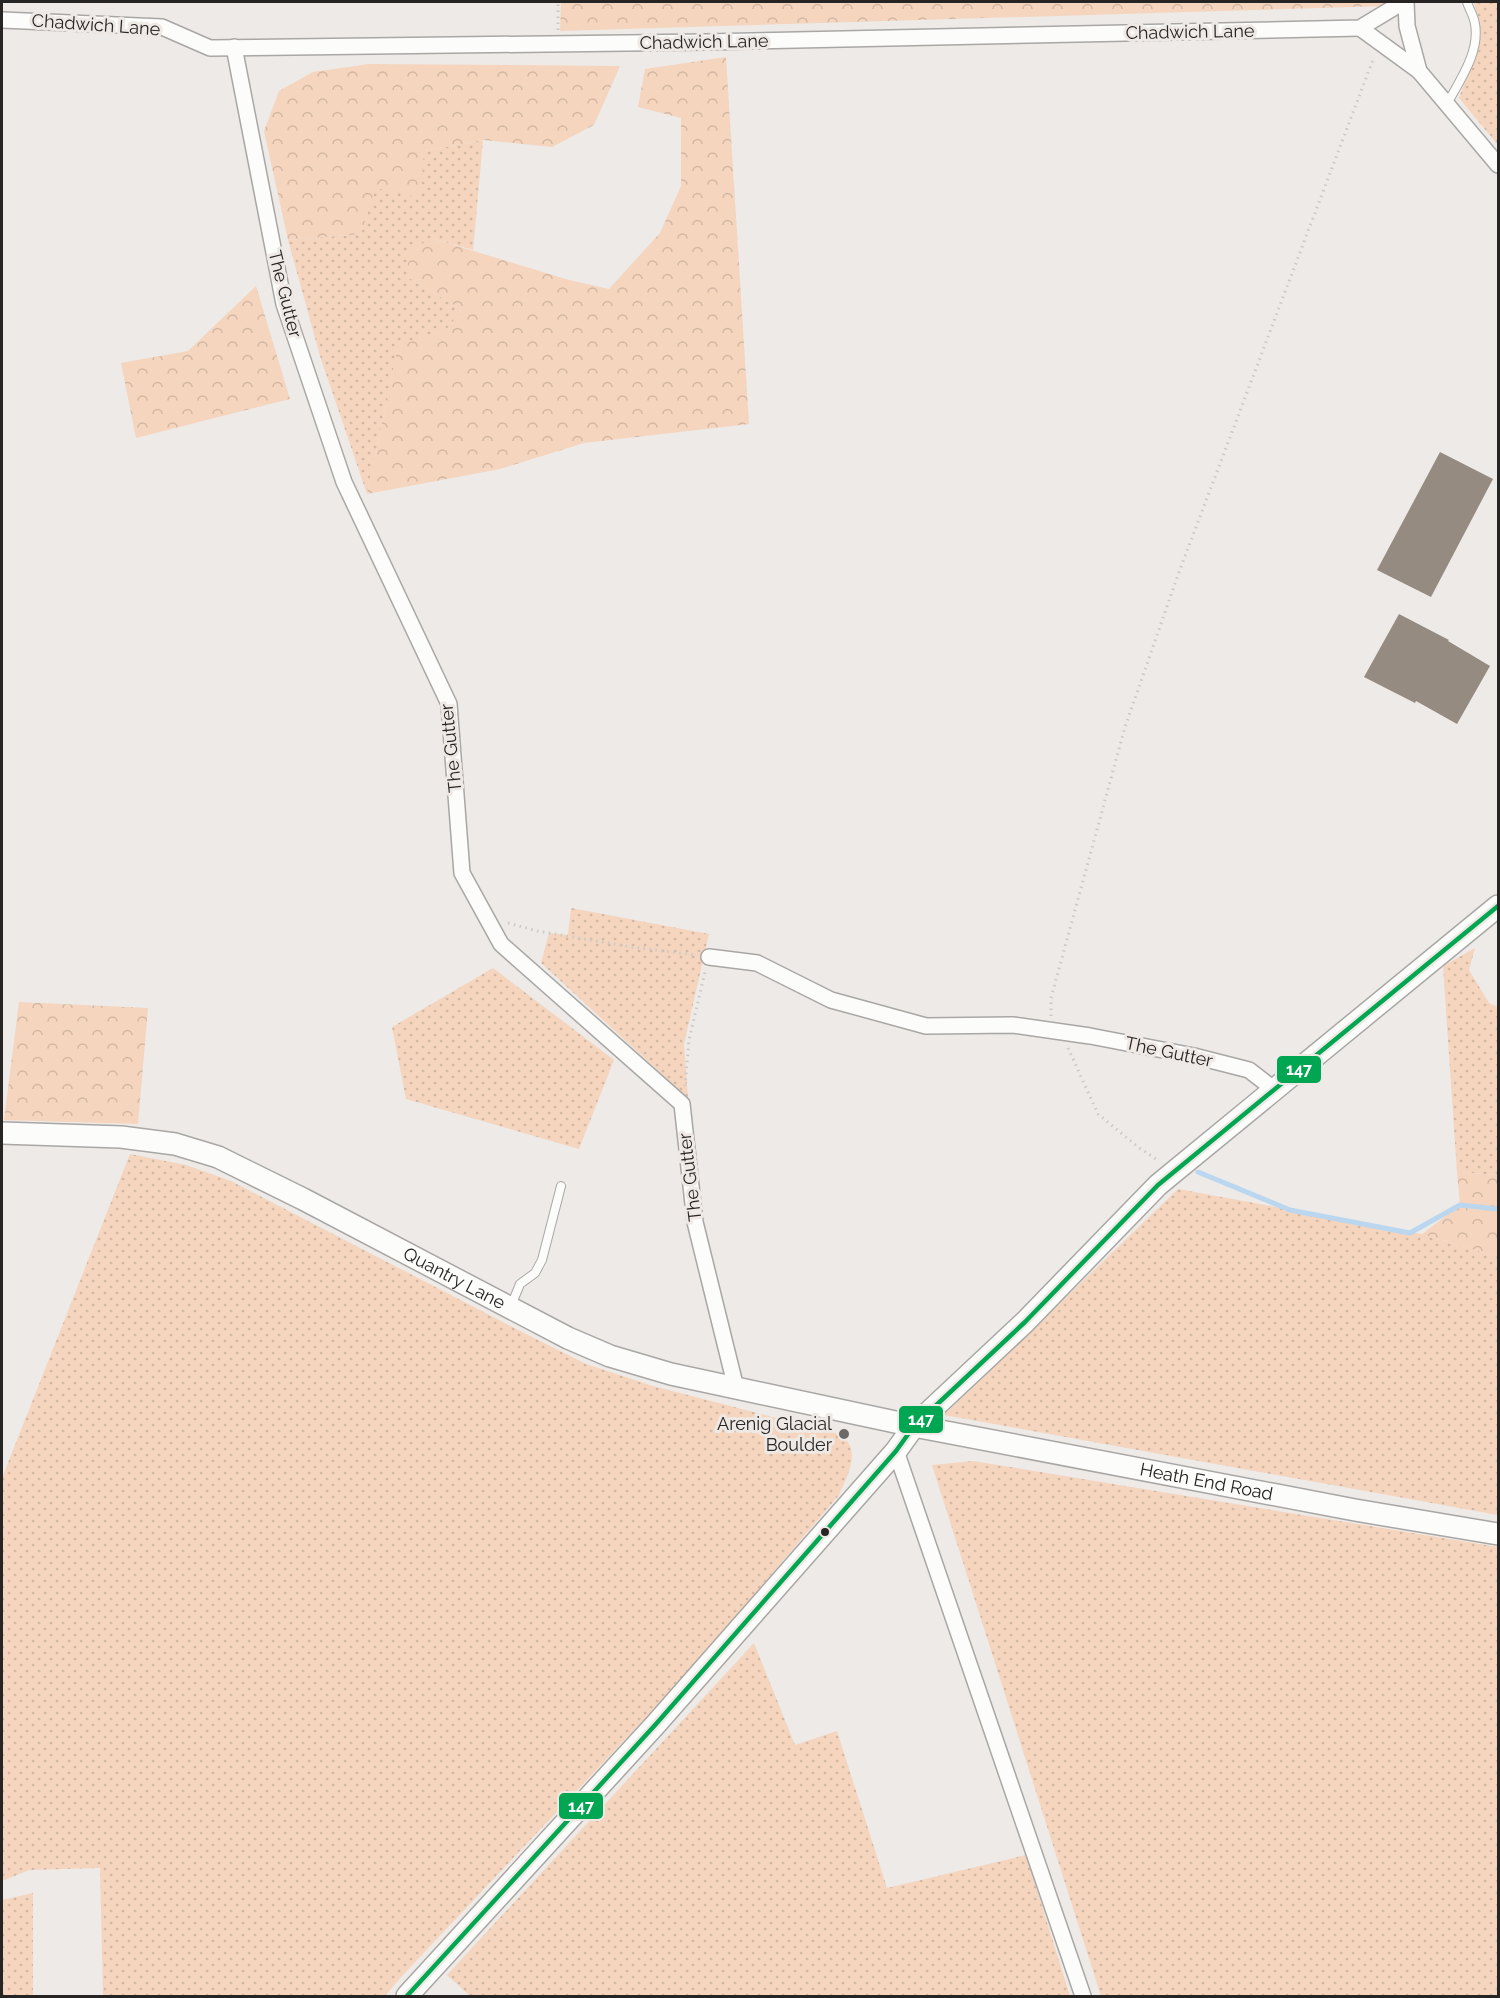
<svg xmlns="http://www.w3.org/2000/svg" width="1500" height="1998" font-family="Raleway,sans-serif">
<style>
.grass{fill:url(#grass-dots)}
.forest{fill:url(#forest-crowns)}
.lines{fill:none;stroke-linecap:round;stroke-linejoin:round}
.stream{stroke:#bbd7f0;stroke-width:5}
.building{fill:#968b81}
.lane-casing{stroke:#a9a7a5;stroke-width:10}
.street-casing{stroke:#a9a7a5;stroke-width:18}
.secondary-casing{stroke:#a9a7a5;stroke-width:24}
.path{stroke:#cbcac9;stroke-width:3;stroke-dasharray:1.5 4.5;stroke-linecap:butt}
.lane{stroke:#fcfcfb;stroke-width:8}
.street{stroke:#fcfcfb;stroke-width:15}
.secondary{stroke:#fcfcfb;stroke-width:21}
.bus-1-casing{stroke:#efe9e5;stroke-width:9}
.bus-1{stroke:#00a651;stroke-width:4.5}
.poi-dot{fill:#6c6a68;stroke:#efe9e5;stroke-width:2}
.bus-dot{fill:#272523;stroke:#efe9e5;stroke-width:2}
.labels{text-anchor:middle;stroke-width:6;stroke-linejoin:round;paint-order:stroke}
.street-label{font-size:18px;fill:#272523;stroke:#efe9e5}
.poi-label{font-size:18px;fill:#272523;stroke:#efe9e5;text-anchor:end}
.line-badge{stroke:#efe9e5;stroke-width:2}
.badge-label{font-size:16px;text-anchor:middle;font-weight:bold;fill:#fff}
</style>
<defs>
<pattern id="grass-dots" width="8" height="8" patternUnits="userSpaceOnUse" patternTransform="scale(1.5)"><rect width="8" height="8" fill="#f5d5be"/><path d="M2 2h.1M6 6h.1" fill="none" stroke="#d2b7a3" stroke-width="1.8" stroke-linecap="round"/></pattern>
<pattern id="forest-crowns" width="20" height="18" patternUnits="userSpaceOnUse" patternTransform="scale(1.5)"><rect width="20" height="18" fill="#f5d5be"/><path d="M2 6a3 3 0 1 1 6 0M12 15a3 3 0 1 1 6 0" fill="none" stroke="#d2b7a3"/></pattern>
</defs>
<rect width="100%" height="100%" fill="#edeae7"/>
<g class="grass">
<polygon points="1474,2 1498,2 1498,145 1459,98 1481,36"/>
<polygon points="483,140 473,250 431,238 406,276 462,310 446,330 398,347 367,494 320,356 288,240 361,234 374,188 424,151"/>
<polygon points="571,908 709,934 684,1044 688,1098 541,963 549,933 568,935"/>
<polygon points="1475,948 1469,970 1489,1003 1498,1007 1498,1175 1457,1172 1443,966"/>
<polygon points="493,968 614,1060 579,1149 406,1099 392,1027"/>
<path d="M 130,1154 L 186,1165 L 231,1181 L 524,1333 L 586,1364 L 653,1386 L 827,1431 C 831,1432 837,1433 841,1436 C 863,1449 846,1479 839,1495 L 683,1678 L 401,1977 L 385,1996 L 103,1996 L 100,1868 L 29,1870 L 2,1881 L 2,1478 Z"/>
<polygon points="1178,1189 1422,1234 1498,1257 1498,1515 944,1415"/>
<polygon points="973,1461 1498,1547 1498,1996 1101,1996 932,1465"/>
<polygon points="754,1643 795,1745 837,1731 887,1888 1026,1855 1070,1996 470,1996 447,1975"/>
<polygon points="33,1893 33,1996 2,1996 2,1900"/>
</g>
<g class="forest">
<polygon points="561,2 1385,2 1384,6 560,31"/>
<polygon points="726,57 749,424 584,443 500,469 367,494 398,346 446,330 462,310 406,276 410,251 431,238 569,280 609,289 660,233 681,186 681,118 638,107 645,69"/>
<polygon points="369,64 620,66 594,125 552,147 483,140 424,151 421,198 375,188 361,234 288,240 264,131 279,91 313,72"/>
<polygon points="256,286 290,399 136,438 121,363 188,351"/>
<polygon points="19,1002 148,1008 138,1124 4,1120"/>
<polygon points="1457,1172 1498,1175 1498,1257 1422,1234 1460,1205"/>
</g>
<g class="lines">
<polyline class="stream" points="1198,1172 1290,1210 1410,1233 1460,1205 1498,1209"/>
</g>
<g class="building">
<polygon points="1440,452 1493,479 1431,597 1377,570"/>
<polygon points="1399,614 1449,640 1448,641 1490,666 1457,724 1416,701 1415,703 1364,677"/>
</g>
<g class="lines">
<g class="lane-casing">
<g id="lane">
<path d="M 1447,104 C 1460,80 1480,52 1475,24 C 1474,16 1469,9 1467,2"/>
<polyline points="511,1306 520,1284 535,1273 542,1260 561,1186"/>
</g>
</g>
<g class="street-casing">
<g id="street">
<polyline points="1406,2 1407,26 1419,71 1498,165"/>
<polyline points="2,20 162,27 210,48 706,42 1360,28 1403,2"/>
<polyline points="1360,28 1419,71"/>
<polyline points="234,47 284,304 344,482 449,704 462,873 501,944 682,1104 695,1222 736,1388"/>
<polyline points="709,957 757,963 831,1000 926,1026 1013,1025 1090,1036 1194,1056 1249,1070 1275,1090"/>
<polyline points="896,1451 1083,1996"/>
</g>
</g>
<g class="secondary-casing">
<g id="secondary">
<path id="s1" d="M 2,1133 L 121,1137 L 175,1144 L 218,1157 L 303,1199 L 568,1338 L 610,1356 L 671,1374 L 914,1426 L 1355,1510 L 1498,1534"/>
<polyline points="407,1996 656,1724 896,1451 914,1426 1025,1322 1158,1185 1498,906"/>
</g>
</g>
<g class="path">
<polyline points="558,30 558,2"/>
<polyline points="508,923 537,931 632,947 694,955"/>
<polyline points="1051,1016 1051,998 1125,727 1179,572 1374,57"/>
<polyline points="1068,1048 1098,1114 1138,1147 1159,1161"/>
<polyline points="685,1086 689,1040 705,972"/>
</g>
<use href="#lane" class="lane"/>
<use href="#street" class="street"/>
<use href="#secondary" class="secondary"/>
<g class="bus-1-casing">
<polyline id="bus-1" points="407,1996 656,1724 896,1451 914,1426 1025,1322 1158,1185 1498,906"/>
</g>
<use href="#bus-1" class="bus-1"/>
</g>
<circle class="poi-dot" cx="844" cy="1434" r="6"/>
<circle class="bus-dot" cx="825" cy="1532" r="5"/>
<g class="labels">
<g class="street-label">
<text transform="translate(96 25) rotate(4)" y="6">Chadwich Lane</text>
<text transform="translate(1190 32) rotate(-1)" y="6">Chadwich Lane</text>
<text transform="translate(704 42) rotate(-1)" y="6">Chadwich Lane</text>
<text transform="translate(285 294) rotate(76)" y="6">The Gutter</text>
<text transform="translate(451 748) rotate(-96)" y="6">The Gutter</text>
<text transform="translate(1169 1052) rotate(12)" y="6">The Gutter</text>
<text transform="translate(690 1177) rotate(-97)" y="6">The Gutter</text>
<text dy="6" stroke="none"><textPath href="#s1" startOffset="484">Quantry Lane</textPath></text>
<text dy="6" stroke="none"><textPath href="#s1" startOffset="1268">Heath End Road</textPath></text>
</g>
<g class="poi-label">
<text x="832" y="1430">Arenig Glacial<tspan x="832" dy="21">Boulder</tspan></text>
</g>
</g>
<g class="line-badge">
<rect x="1276" y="1055" width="46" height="29" rx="6" fill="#00a651"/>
<rect x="898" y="1405" width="46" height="29" rx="6" fill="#00a651"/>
<rect x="558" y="1792" width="46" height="28" rx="6" fill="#00a651"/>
</g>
<g class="badge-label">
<text x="1299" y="1075">147</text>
<text x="921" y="1425">147</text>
<text x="581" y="1812">147</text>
</g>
<rect width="1500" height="1998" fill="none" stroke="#272523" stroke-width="6"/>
</svg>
